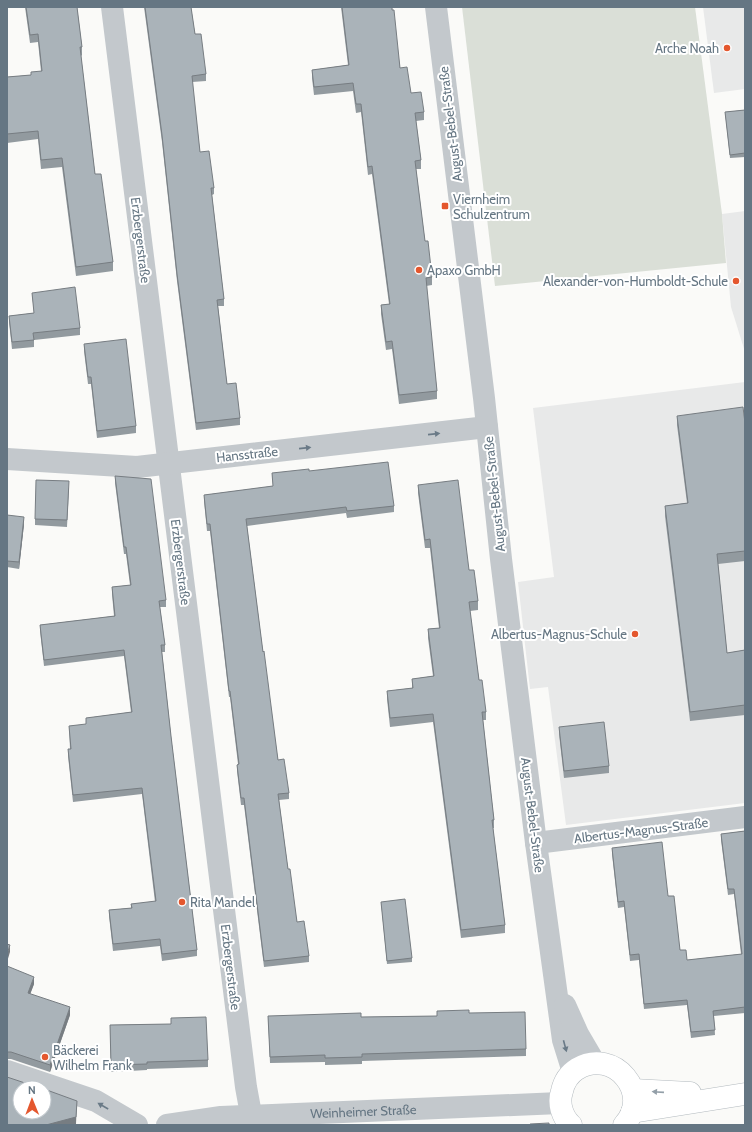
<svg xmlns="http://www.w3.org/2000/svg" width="752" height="1132" font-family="Cabin,sans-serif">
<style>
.built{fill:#e8e9e9}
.green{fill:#dadfd7}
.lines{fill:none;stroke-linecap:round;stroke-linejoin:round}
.secondary-casing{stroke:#b3babf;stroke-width:23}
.street{stroke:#c3c8cc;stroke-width:22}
.secondary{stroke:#fff;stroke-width:22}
.wall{fill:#929a9f}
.shaded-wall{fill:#777d82}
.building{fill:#aab3b9;stroke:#777d82}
.oneway{fill:#6a7a87}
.oneway2{fill:#939fa8}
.poi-dot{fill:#e4572e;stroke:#fff;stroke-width:1.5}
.labels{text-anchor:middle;stroke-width:4;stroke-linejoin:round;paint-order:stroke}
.poi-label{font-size:13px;fill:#657683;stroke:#fff;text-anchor:start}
.street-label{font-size:13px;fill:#657683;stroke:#fff}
</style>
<rect width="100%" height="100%" fill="#fafaf8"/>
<g class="built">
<polygon points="703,7 745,7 745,89 714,93"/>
<polygon points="745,211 745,352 731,307 722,214"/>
<polygon points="745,382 745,803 566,825 548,687 530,689 518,582 554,577 533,408"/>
</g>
<polygon class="green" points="462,7 695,7 722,214 726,263 495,286"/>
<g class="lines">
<g class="secondary-casing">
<g id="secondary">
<polyline points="633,1090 690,1093"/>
<polyline points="632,1112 745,1094"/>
<path d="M 571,1125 C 562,1117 558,1103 562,1091 C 564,1082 569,1074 577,1069 C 614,1047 653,1094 624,1125"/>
</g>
</g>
<g class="street">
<polyline points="112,7 246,1087 253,1125"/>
<polyline points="436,7 484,398 501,559 536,843 563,1040 573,1072"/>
<polyline points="7,459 137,467 487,427"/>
<polyline points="536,843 745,817"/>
<polyline points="565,1005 578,1034 595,1063"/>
<polyline points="7,1071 96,1101 137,1125"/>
<path id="s1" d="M 167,1125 L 221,1117 L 560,1103"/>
</g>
<use href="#secondary" class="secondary"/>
</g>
<g class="wall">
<polygon points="25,7 77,7 82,47 82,55 81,56 95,174 113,262 113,271 76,276 62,167 41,169 38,139 7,143 7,77 31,75 41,71 38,42 30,43"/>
<polygon points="144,7 191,7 195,34 206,74 206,81 192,82 200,152 214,188 214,194 212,195 224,299 224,306 218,306 227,384 240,418 240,425 196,430 177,281 162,142"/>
<polygon points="341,7 392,7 400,68 411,93 424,112 424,120 416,121 421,160 421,169 416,169 425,241 432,277 432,285 426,286 437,391 437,399 399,404 392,349 386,350 381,314 381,305 389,304 372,174 368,175 361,112 356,113 353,91 314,95 312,78 312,70 348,65"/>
<polygon points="745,110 745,157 730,158 725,112"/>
<polygon points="32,293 80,328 80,335 34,340 34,347 12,349 9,322 9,316 34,313"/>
<polygon points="84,344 136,426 136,433 97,438 91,384 88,384 84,351"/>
<polygon points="677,416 745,423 745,561 718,564 727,653 745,650 745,715 690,721 665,516 665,506 687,503 677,425"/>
<polygon points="309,471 394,506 394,512 347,518 346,513 247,526 263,652 278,760 289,793 289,799 279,800 288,869 297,922 309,956 309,962 264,967 244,805 241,805 237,771 237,765 238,764 230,697 229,697 210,531 207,531 204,501 204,495 273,486 272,473"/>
<polygon points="115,476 166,600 166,607 160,607 165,645 165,652 162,652 171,736 197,950 197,956 162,961 160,946 113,951 109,916 109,910 131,908 131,904 155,902 142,794 73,802 68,756 68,749 70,749 69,726 86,725 86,718 131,712 124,656 44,666 40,631 40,625 114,616 112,594 112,587 130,585 126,554 124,554 115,483"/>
<polygon points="418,485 469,570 478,601 478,610 470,611 479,680 486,712 486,720 483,720 494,820 494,828 493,828 505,925 505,933 461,938 433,722 390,727 387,699 387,691 412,688 412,679 433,676 428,638 428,629 439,628 430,548 425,548 418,493"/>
<polygon points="69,488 67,527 35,525 35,519"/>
<polygon points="7,515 24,524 19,569 7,567"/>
<polygon points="559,727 609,766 609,773 564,778 559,734"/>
<polygon points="745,831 745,1013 714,1016 715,1035 691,1038 687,1005 644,1009 639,960 630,961 624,907 618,908 612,854 612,848 668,896 680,950 687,960 741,954 734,894 728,895 721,840 721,834"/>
<polygon points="381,902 412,958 412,962 387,964"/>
<polygon points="7,966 34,984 30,994 70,1015 50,1072 11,1059 7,1059"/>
<polygon points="469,1013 526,1049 526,1056 362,1061 362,1064 325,1065 325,1062 270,1063 268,1016 361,1017 437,1016"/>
<polygon points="171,1024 208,1060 208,1067 147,1069 147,1070 111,1072 110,1025"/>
</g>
<g class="shaded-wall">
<polygon points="24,517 24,524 19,569 19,562"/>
<polygon points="10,945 10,952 7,962 7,954"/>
<polygon points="34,977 34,984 28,1000 28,993"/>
<polygon points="70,1007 70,1015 50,1072 50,1065"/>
<polygon points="77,1101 76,1124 73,1125 46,1125"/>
</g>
<g class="building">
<polygon points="26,7 77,7 82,47 80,47 95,174 101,174 113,262 76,267 62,158 41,160 38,131 7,134 7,77 31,75 31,72 42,71 38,34 30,35"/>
<polygon points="145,7 191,7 195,34 201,34 206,74 192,76 200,152 209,151 214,188 211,188 224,299 217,300 227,384 236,383 240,418 196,423 177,274 162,135"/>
<polygon points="342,7 392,7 392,10 394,10 400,68 407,67 411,93 421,92 424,112 415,113 421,160 415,161 425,241 428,241 432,277 426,278 437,391 399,395 392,341 386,342 381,305 390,304 372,166 368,167 361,104 356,104 353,83 314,87 312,70 349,65"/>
<polygon points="745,110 745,153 730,155 725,112"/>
<polygon points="75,287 80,328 33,333 34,340 12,342 9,316 34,313 32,293"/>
<polygon points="126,339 136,426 97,431 91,377 88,377 84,344"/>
<polygon points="743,407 745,423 745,551 717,554 727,653 745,650 745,705 690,712 665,506 688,503 677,416"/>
<polygon points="388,462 394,506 347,511 346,507 246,519 263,652 264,651 278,760 284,759 289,793 278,794 288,869 290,869 297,922 304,921 309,956 264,961 244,798 241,798 237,765 239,764 230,691 229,691 210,524 207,524 204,495 273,486 272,473 309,469 309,471"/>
<polygon points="115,476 151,479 166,600 159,601 165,645 161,645 171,736 197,950 162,954 160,939 113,944 109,910 132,908 131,904 156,901 142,788 73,795 68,749 71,749 69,726 86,724 86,718 132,712 124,650 44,660 40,625 115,616 112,587 131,585 126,547 124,547"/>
<polygon points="36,480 69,481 67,520 35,519"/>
<polygon points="458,480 469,570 474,570 478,601 469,602 479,680 482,680 486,712 482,712 494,820 492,820 505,925 461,930 433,714 390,718 387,691 413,688 412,679 434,676 428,629 440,628 430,539 425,540 418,485"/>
<polygon points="7,515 24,517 19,562 7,561"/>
<polygon points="604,722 609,766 564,771 559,727"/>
<polygon points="745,831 745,1007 713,1011 715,1030 691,1032 687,1000 644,1004 639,954 630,955 624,901 618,902 612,848 662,842 668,896 674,896 680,950 686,950 687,960 742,954 734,889 728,889 721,834"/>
<polygon points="405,899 412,958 387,961 381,902"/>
<polygon points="7,944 10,945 7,954"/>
<polygon points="7,966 34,977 28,993 70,1007 50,1065 11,1052 7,1052"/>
<polygon points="469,1010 469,1013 525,1012 526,1049 362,1054 362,1057 325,1058 325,1055 270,1057 268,1016 361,1013 361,1017 437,1016 437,1011"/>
<polygon points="206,1017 208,1060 147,1062 147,1064 111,1065 110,1025 171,1024 171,1018"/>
<polygon points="7,1077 40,1088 20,1088 20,1112 44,1112 44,1089 77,1101 76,1117 46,1125 7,1125"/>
<polygon points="549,1123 549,1125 531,1125 530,1124"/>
</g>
<defs><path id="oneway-solid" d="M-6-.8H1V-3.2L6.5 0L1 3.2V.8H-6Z"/></defs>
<g class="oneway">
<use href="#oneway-solid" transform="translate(434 434) rotate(-6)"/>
<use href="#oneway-solid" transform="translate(305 448) rotate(-6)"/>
<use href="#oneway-solid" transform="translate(565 1046) rotate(75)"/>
<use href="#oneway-solid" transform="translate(103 1106) rotate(-150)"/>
</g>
<use class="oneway2" href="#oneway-solid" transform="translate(658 1092) rotate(-176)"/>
<g class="poi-dot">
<circle cx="727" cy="48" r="4"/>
<rect x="441" y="202" width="8" height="8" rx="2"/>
<circle cx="419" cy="270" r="4"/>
<circle cx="736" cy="281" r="4"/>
<circle cx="635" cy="634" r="4"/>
<circle cx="182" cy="902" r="4"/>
<circle cx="45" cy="1057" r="4"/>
</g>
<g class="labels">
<g class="poi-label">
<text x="719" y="53" text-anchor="end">Arche Noah</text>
<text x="453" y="204">Viernheim<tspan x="453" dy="15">Schulzentrum</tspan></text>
<text x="427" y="275">Apaxo GmbH</text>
<text x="728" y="286" text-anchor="end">Alexander-von-Humboldt-Schule</text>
<text x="627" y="639" text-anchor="end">Albertus-Magnus-Schule</text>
<text x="190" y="907">Rita Mandel</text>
<text x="53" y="1055">Bäckerei<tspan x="53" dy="15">Wilhelm Frank</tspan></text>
</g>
<g class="street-label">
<text transform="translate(450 124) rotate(-97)" y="5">August-Bebel-Straße</text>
<text transform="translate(141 240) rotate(83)" y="5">Erzbergerstraße</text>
<text transform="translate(247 454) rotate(-6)" y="5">Hansstraße</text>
<text transform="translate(494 494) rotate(-96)" y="5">August-Bebel-Straße</text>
<text transform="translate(181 562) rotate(83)" y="5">Erzbergerstraße</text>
<text transform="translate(533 815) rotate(83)" y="5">August-Bebel-Straße</text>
<text transform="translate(641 830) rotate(-7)" y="5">Albertus-Magnus-Straße</text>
<text transform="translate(231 967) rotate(83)" y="5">Erzbergerstraße</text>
<text dy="5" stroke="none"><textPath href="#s1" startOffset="197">Weinheimer Straße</textPath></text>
</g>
</g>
<rect width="752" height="1132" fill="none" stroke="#657683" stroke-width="16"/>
<g transform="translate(32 1100) rotate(359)"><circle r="19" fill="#ffffff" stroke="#c1c8cd"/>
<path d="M0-3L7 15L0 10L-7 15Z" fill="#e4572e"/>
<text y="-6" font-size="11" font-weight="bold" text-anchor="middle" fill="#657683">N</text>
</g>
</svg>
